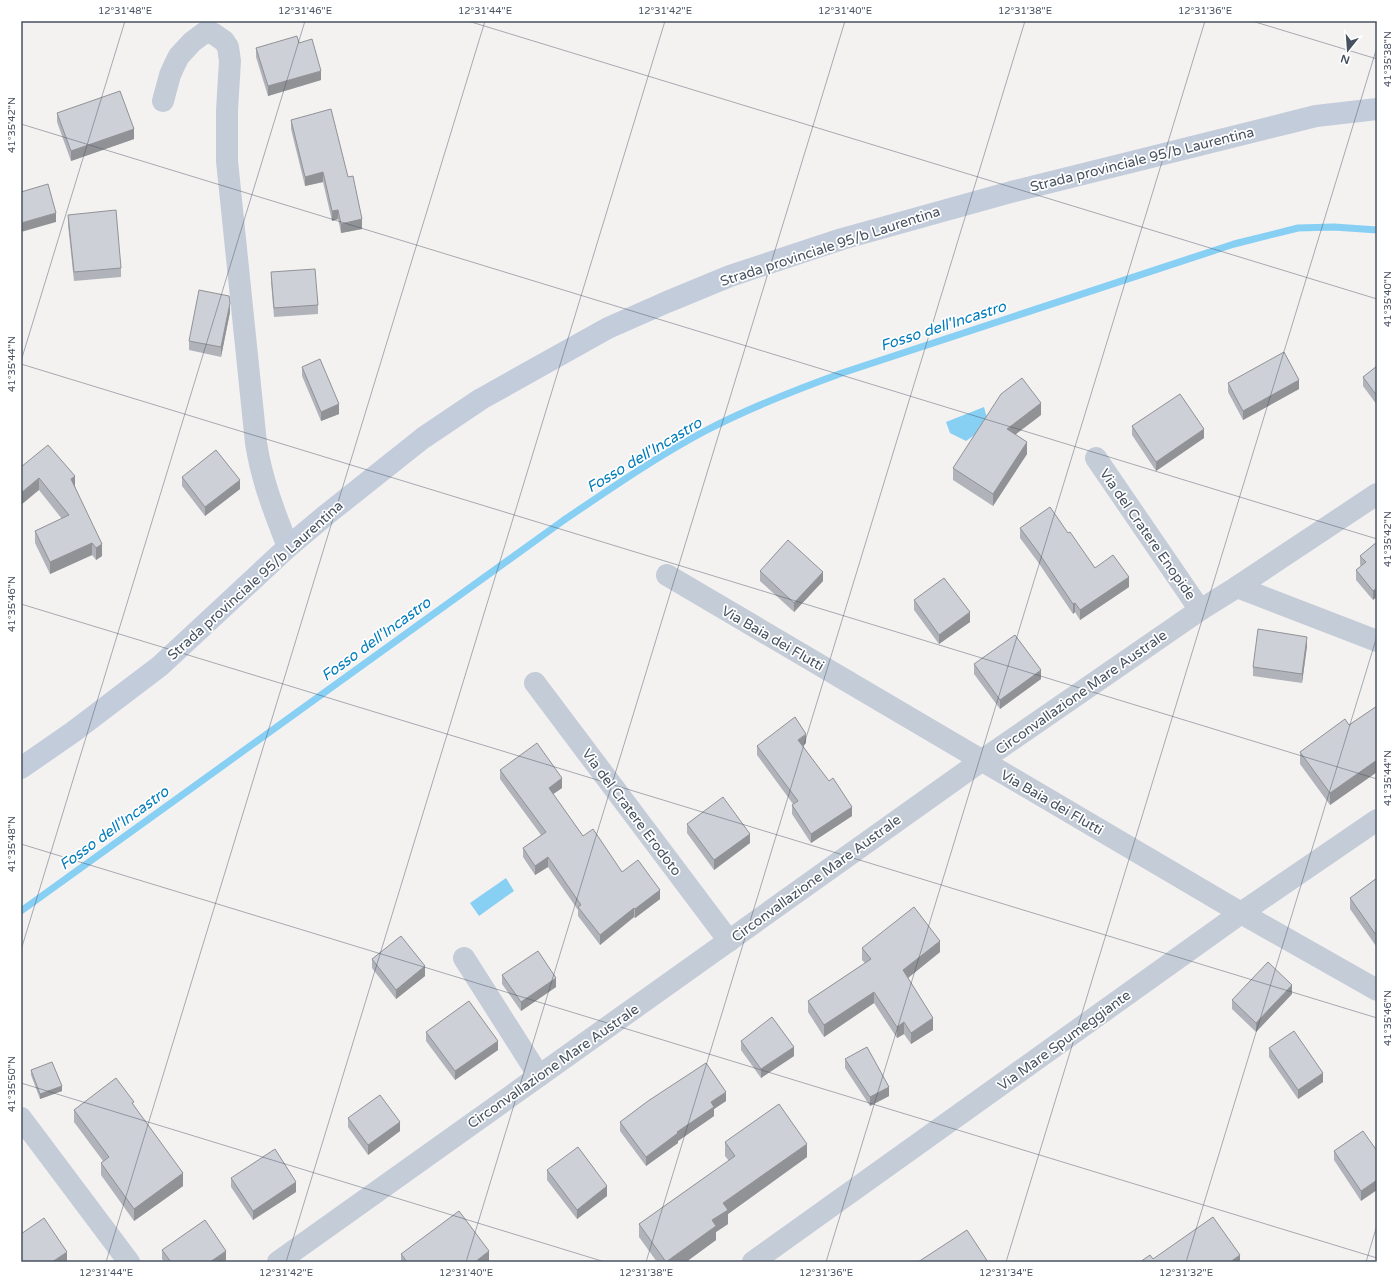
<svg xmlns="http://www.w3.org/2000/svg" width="1398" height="1283" font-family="'Varela Round',sans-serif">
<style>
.water{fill:#88cff4}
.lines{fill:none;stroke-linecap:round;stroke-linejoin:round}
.stream{stroke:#88cff4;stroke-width:7}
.minor{stroke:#c4ccd7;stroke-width:22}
.secondary{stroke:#c3ccdb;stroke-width:22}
.wall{fill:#b0b3b9}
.shaded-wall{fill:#909296}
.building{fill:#cdd0d7;stroke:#909296}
.ticks{fill:none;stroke:#475261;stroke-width:1;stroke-opacity:0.45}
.labels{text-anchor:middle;stroke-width:3.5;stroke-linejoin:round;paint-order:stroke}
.street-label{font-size:14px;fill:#475261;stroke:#fff}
.water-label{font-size:15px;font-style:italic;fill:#017cbb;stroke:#fff}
.neatline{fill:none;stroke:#475261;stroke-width:1.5}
.ticks-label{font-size:10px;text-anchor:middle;fill:#475261}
</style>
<rect width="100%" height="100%" fill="#f4f2f1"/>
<g class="water">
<polygon points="984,407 989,425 966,441 950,433 946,422"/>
<polygon points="506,878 514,891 479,916 470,903"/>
</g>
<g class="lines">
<path class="stream" d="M 21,911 L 564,520 C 610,489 656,457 705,431 C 749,408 795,390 842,373 L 1234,244 L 1298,228 L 1334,227 L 1377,230"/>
<g class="minor">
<path d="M 163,101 L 170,75 L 174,66 L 179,56 L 192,42 L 204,33 L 209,32 L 214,34 L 224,41 L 228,47 L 230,61 L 227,110 L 227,161 L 256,443 C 262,481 274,511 288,547"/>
<polyline points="1096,458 1200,610"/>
<polyline points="667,575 1241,913 1377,990"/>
<polyline points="1237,587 1377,494"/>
<polyline points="535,683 729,941"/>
<polyline points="464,958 539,1076"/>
<polyline points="21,1118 129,1262"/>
<polyline points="278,1262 981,761 1200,610 1237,587 1377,641"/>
<polyline points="753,1262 1241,913 1377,820"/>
</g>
<polyline class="secondary" points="21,768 73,732 160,666 288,547 326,515 423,438 481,399 608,328 667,302 730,276 842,239 1011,192 1292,122 1316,116 1377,109"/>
</g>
<g class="wall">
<polygon points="299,43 321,80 268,96 256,57 256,48"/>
<polygon points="57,113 134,139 71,161 57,122"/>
<polygon points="291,120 348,177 362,229 341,233 338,219 332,221 323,182 305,186 291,129"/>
<polygon points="68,215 121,268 121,277 74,281 68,225"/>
<polygon points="271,272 318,305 318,314 274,317 271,282"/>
<polygon points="230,312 221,357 189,350 189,341"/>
<polygon points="1377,366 1377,405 1363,386 1363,377"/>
<polygon points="302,367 339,414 321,421 302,376"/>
<polygon points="1228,383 1299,389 1243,420 1228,392"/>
<polygon points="1041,415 1016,434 1027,454 993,506 953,480 953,468"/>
<polygon points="1132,426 1204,438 1156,471 1132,435"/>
<polygon points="21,467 75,486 102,556 96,560 92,555 50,574 35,543 35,531 62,519 39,490"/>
<polygon points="182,477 240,489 205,516 182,486"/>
<polygon points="1020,528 1068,533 1095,568 1129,587 1080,620 1075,612 1073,614 1038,562 1020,538"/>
<polygon points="1377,542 1373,600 1356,580 1356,570 1361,566 1360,565 1360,556"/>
<polygon points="760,571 823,581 794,612 760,581"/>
<polygon points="914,600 970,622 939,644 914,610"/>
<polygon points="1307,646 1302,683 1253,676 1253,667"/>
<polygon points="974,664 1041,679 1000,709 974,674"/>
<polygon points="1377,706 1377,772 1330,805 1300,764 1300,752 1349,725"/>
<polygon points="806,743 803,746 852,816 811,843 792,814 792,805 793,804 757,755 757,746"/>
<polygon points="500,770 562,788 553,794 583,836 622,872 660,899 635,918 634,917 600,945 578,916 578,910 548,867 535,875 523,857 523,848 541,835 500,779"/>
<polygon points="687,824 750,843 714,870 687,833"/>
<polygon points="1377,878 1376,946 1350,909 1350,898"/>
<polygon points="862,948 940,952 908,978 933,1030 911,1044 904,1034 897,1038 874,1003 824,1037 808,1012 808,1001 865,963 862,960"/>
<polygon points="372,959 425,976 396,999 372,968"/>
<polygon points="502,975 556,987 521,1011 502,984"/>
<polygon points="1292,994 1256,1032 1232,1009 1232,1000"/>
<polygon points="426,1032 498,1050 455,1080 426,1041"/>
<polygon points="741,1041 794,1056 761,1078 741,1050"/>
<polygon points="1269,1048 1323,1082 1298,1099 1269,1057"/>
<polygon points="845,1059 889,1096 870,1106 845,1068"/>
<polygon points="31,1070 62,1091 40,1099 31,1075"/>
<polygon points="726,1101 714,1109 714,1116 678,1141 678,1143 646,1166 620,1131 620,1122"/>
<polygon points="134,1105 183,1186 134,1221 101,1175 101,1163 103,1161 74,1122 74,1110"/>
<polygon points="348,1118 400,1131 368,1155 348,1127"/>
<polygon points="1363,1131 1361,1201 1334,1160 1334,1151"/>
<polygon points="725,1142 807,1157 728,1214 728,1224 716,1232 716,1240 686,1262 657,1262 639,1237 639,1224 729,1161 725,1156"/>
<polygon points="547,1170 607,1196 577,1219 547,1180"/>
<polygon points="231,1178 296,1192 253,1220 231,1187"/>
<polygon points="162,1250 226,1260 223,1262 164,1262 162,1259"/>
<polygon points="401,1254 489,1262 401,1262"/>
</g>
<g class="shaded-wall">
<polygon points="321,71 321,80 268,96 268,86"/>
<polygon points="134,129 134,139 71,161 71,151"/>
<polygon points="323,172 323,182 305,186 305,177"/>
<polygon points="338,210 338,219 332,221 332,211"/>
<polygon points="56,213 56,222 21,232 21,223"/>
<polygon points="362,219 362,229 341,233 341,224"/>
<polygon points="230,303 230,312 221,357 221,347"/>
<polygon points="1299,380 1299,389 1243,420 1243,411"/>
<polygon points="1041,403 1041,415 1007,441 1007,429"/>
<polygon points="339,404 339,414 321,421 321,412"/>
<polygon points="1204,429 1204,438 1156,471 1156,462"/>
<polygon points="1027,442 1027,454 993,506 993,494"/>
<polygon points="75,476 75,488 71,479"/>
<polygon points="39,478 39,490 21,505 21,493"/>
<polygon points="240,480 240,489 205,516 205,507"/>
<polygon points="92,543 92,555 50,574 50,562"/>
<polygon points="102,544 102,556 96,560 96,548"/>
<polygon points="823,572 823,581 794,612 794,603"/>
<polygon points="1129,577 1129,587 1080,620 1080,610"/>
<polygon points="1377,588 1377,597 1373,600 1373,591"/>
<polygon points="1075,603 1075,612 1073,614 1073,604"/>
<polygon points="970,612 970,622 939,644 939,635"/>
<polygon points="1307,637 1307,646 1302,683 1302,674"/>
<polygon points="1041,670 1041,679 1000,709 1000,700"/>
<polygon points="806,734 806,743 798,749 798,740"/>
<polygon points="1377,760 1377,772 1330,805 1330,793"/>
<polygon points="562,778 562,788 549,797 549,788"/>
<polygon points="852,807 852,816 811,843 811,834"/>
<polygon points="750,834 750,843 714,870 714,860"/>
<polygon points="548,857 548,867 535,875 535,866"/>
<polygon points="660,890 660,899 635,918 635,909"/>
<polygon points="634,908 634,917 600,945 600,935"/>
<polygon points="1377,934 1377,945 1376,946 1376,935"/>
<polygon points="940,941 940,952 903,982 903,970"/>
<polygon points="425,966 425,976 396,999 396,990"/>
<polygon points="556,978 556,987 521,1011 521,1002"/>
<polygon points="1292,985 1292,994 1256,1032 1256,1023"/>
<polygon points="874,992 874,1003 824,1037 824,1025"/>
<polygon points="933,1018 933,1030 911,1044 911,1033"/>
<polygon points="904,1022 904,1034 897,1038 897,1027"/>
<polygon points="498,1041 498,1050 455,1080 455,1071"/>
<polygon points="794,1047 794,1056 761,1078 761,1069"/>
<polygon points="1323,1073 1323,1082 1298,1099 1298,1090"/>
<polygon points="62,1086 62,1091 40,1099 40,1094"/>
<polygon points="889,1087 889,1096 870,1106 870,1097"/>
<polygon points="726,1092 726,1101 714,1109 714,1116 678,1141 678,1143 646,1166 646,1157 677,1132 711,1102"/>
<polygon points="400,1122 400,1131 368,1155 368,1145"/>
<polygon points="807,1144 807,1157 728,1214 728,1224 716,1232 716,1240 686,1262 666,1262 712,1220 723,1203"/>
<polygon points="183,1173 183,1186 134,1221 134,1209"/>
<polygon points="1377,1180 1377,1190 1361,1201 1361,1191"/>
<polygon points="296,1182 296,1192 253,1220 253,1211"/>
<polygon points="607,1186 607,1196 577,1219 577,1210"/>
<polygon points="226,1251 226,1260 223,1262 210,1262"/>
<polygon points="489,1251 489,1262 475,1262"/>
<polygon points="67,1252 67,1262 52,1262"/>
<polygon points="1240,1255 1240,1262 1230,1262"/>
</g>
<g class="building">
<polygon points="297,36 299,43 312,39 321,71 268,86 256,48"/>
<polygon points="120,91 134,129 71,151 57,113"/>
<polygon points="331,109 348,177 353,176 362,219 341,224 338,210 332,211 323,172 305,177 291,120"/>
<polygon points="48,184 56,213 21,223 21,192"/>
<polygon points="116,210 121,268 74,272 68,215"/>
<polygon points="315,269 318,305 274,308 271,272"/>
<polygon points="199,290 229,296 230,303 221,347 189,341"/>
<polygon points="1284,352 1299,380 1243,411 1228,383"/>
<polygon points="320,359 339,404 321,412 302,367"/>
<polygon points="1377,366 1377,396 1363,377"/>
<polygon points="1022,378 1041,403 1007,429 1027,442 993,494 953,468 1001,394"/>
<polygon points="1180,394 1204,429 1156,462 1132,426"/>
<polygon points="48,445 75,476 71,479 102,544 96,548 92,543 50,562 35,531 69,515 39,478 21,493 21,467"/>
<polygon points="216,450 240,480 205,507 182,477"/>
<polygon points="1050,507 1068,533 1070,532 1095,568 1113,555 1129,577 1080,610 1075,603 1073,604 1038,552 1020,528"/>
<polygon points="788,540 823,572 794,603 760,571"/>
<polygon points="1377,542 1377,588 1373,591 1356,570 1366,562 1360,556"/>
<polygon points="944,578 970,612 939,635 914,600"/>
<polygon points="1258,629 1307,637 1302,674 1253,667"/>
<polygon points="1015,635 1041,670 1000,700 974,664"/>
<polygon points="1377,706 1377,760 1330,793 1300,752 1345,719 1349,725"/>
<polygon points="795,717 806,734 798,740 829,781 833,778 852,807 811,834 792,805 798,801 757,746"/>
<polygon points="537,743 562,778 549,788 583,836 593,829 622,872 638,860 660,890 635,909 634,908 600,935 578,907 581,905 548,857 535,866 523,848 546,832 500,770"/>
<polygon points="723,797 750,834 714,860 687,824"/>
<polygon points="1377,878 1377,934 1376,935 1350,898"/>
<polygon points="914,907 940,941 903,970 933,1018 911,1033 904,1022 897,1027 874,992 824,1025 808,1001 871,959 862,948"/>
<polygon points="401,936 425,966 396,990 372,959"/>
<polygon points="538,951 556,978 521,1002 502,975"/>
<polygon points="1268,962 1292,985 1256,1023 1232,1000"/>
<polygon points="469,1001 498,1041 455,1071 426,1032"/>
<polygon points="772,1017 794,1047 761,1069 741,1041"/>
<polygon points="1294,1031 1323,1073 1298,1090 1269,1048"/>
<polygon points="867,1047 889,1087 870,1097 845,1059"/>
<polygon points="52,1062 62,1086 40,1094 31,1070"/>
<polygon points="706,1063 726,1092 711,1102 714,1107 677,1132 678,1133 646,1157 620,1122 648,1101"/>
<polygon points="116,1078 134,1102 132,1103 183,1173 134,1209 101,1163 109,1157 74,1110"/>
<polygon points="380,1095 400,1122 368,1145 348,1118"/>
<polygon points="779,1104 807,1144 723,1203 728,1210 712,1220 716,1226 666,1262 639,1224 735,1156 725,1142"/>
<polygon points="1363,1131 1377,1151 1377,1180 1361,1191 1334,1151"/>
<polygon points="578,1147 607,1186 577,1210 547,1170"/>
<polygon points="275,1149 296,1182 253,1211 231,1178"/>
<polygon points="459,1211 489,1251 475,1262 407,1262 401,1254"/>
<polygon points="1213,1217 1240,1255 1230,1262 1140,1262 1150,1255 1153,1259"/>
<polygon points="44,1218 67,1252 52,1262 21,1262 21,1234"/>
<polygon points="205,1220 226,1251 210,1262 171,1262 162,1250"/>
<polygon points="967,1230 988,1262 918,1262"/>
</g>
<path class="ticks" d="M 468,21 L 1377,299M 1252,21 L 1377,59M 21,124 L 1377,539M 21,361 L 125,21M 21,364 L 1377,779M 21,604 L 1377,1018M 21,844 L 1377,1258M 21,950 L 305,21M 21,1083 L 605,1262M 106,1262 L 485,21M 286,1262 L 665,21M 466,1262 L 845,21M 646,1262 L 1025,21M 826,1262 L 1205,21M 1006,1262 L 1377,47M 1186,1262 L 1377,636M 1366,1262 L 1377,1225"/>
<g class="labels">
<g class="street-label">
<text transform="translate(1142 159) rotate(-14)" y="5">Strada provinciale 95/b Laurentina</text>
<text transform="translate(830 246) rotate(-18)" y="5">Strada provinciale 95/b Laurentina</text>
<text transform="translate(1148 534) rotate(55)" y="5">Via del Cratere Enopide</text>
<text transform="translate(255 580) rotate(-42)" y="5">Strada provinciale 95/b Laurentina</text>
<text transform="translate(773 638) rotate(30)" y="5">Via Baia dei Flutti</text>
<text transform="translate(1081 692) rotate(-35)" y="5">Circonvallazione Mare Australe</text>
<text transform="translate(1052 802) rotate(30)" y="5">Via Baia dei Flutti</text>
<text transform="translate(632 812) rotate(53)" y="5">Via del Cratere Erodoto</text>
<text transform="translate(816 878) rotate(-36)" y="5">Circonvallazione Mare Australe</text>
<text transform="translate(1064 1040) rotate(-36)" y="5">Via Mare Spumeggiante</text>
<text transform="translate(553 1066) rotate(-35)" y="5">Circonvallazione Mare Australe</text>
</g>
<g class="water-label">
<text transform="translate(943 326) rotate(-18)" y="5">Fosso dell'Incastro</text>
<text transform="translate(644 455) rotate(-31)" y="5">Fosso dell'Incastro</text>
<text transform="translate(376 639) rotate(-36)" y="5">Fosso dell'Incastro</text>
<text transform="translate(114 828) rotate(-36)" y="5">Fosso dell'Incastro</text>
</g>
</g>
<rect width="1398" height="1283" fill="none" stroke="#ffffff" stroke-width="44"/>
<g transform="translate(1348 50) rotate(197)" stroke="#ffffff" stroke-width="3" paint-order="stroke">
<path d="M0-3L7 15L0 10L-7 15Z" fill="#475261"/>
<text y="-6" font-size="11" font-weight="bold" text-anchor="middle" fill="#475261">N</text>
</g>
<rect x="22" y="22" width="1354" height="1239" class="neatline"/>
<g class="ticks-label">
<text x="125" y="14">12°31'48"E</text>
<text x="305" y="14">12°31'46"E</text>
<text x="485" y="14">12°31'44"E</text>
<text x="665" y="14">12°31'42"E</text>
<text x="845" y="14">12°31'40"E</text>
<text x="1025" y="14">12°31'38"E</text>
<text x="1205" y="14">12°31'36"E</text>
<text transform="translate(1387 59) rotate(-90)" y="4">41°35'38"N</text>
<text transform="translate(11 125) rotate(-90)" y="4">41°35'42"N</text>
<text transform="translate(1387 299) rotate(-90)" y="4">41°35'40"N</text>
<text transform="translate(11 364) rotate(-90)" y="4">41°35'44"N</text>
<text transform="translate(1387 539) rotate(-90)" y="4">41°35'42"N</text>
<text transform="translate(11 604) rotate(-90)" y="4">41°35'46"N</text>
<text transform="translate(1387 778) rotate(-90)" y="4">41°35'44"N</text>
<text transform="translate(11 844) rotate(-90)" y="4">41°35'48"N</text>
<text transform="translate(1387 1018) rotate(-90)" y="4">41°35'46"N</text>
<text transform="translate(11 1084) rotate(-90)" y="4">41°35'50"N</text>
<text x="106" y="1276">12°31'44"E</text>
<text x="286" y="1276">12°31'42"E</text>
<text x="466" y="1276">12°31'40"E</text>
<text x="646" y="1276">12°31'38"E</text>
<text x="826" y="1276">12°31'36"E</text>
<text x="1006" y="1276">12°31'34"E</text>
<text x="1186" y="1276">12°31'32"E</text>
</g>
</svg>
